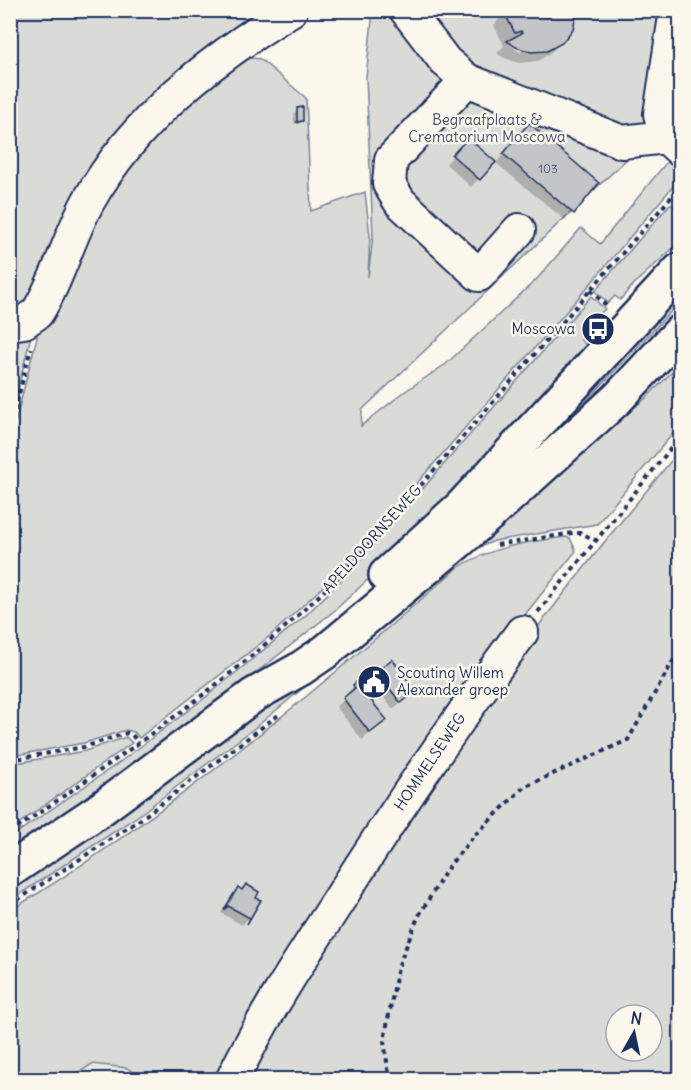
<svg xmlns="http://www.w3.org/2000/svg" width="691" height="1090" font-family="Delius,sans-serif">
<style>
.built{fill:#eae8e2}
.green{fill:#dadad7;stroke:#7a849a;stroke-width:1.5;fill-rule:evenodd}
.shadow{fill:#0003;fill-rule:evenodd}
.building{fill:#c3c5c9;stroke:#1b2f5e;stroke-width:1.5}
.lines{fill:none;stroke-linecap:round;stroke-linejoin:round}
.minor-casing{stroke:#1b2f5e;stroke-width:36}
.major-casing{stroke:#1b2f5e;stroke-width:38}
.path{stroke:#1b2f5e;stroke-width:4;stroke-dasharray:4.5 4.5;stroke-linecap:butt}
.minor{stroke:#fbf7ec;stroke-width:32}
.major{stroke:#fbf7ec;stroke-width:33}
.labels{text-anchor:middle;stroke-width:5;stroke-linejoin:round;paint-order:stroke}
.number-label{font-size:12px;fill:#455479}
.park-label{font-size:15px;fill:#415176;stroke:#fbf7ec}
.poi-label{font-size:15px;fill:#1b2f5e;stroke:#fbf7ec;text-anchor:end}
.street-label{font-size:15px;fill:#1b2f5e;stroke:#fbf7ec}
</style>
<rect width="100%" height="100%" fill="#fbf7ec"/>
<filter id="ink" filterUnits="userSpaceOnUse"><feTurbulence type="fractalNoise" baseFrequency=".0167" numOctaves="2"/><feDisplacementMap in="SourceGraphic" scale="12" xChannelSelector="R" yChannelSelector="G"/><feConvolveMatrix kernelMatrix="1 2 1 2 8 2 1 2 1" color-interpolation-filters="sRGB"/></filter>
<g filter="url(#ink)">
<polygon class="built" points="92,1064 127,1068 143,1079 69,1080"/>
<g class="green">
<polygon points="11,11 280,11 174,89 41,294 11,317"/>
<polygon points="373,11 680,11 680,136 669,119 362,410 361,426 404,392 446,364 537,279 581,228 600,244 670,158 680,167 680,178 586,289 343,568 270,636 139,738 134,732 126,730 84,743 11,756 11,439 37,337 38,320 107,180 233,56 260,59 306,98 311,211 365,192 370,236 368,277 373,236 366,77"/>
<polygon points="670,204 679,210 677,213 680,216 680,242 636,282 620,300 615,296 608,303 595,291"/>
<polygon points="680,291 680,302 678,304 509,483 433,546"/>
<polygon points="591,296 605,309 580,334 583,337 581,340 588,346 417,534 334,611 199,718 11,854 11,837 120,762 206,697 305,616 349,573"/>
<polygon points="31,325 31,336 11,417 11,331"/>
<polygon points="680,364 680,425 597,524 494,541 466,553 256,727 135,818 11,900 11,887 83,838 645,399"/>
<path d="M 680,450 L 680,1079 L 241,1080 L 259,1045 L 529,638 L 606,540 ZM 616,1015 L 652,1015 L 652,1051 L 616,1051 Z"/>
<path d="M 565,537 L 570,538 L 576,551 L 515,627 L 223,1079 L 143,1079 L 127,1068 L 92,1064 L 69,1079 L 11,1080 L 11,910 C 171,813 315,692 456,569 C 489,547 526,542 565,537 Z"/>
<polygon points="126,737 132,743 11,829 11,764 85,751"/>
</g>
<g class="shadow">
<path d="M 498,10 L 562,10 L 561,42 L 549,54 L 538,61 L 519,63 L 504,58 L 497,53 L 504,46 L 494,25 L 501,17 ZM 511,42 L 522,50 L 521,53 L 509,44 Z"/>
<polygon points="297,109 302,121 298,124 294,124 294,113"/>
<polygon points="521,133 573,213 565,220 496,163"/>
<polygon points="460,147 494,162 471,187 446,164"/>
<polygon points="392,662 407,698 393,709 374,686 363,694 385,720 362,740 336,707 348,696 346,694 354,686 360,687"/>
<polygon points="246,886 249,917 242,925 221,913 230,897 238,889 241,891"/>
</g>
<g class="building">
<polygon points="507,10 562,10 562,14 569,10 577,10 573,29 562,43 547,51 531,52 516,47 507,41 522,33 521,31 515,33 504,12"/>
<polygon points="303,107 303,121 297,122 297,108"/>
<polygon points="529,123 599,183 574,214 503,154"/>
<polygon points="468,138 496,162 480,180 452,155"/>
<polygon points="392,659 416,691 401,703 382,679 365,693 387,720 370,733 343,698 355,688 353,685 358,681 360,685"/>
<polygon points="246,884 259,892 256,898 261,900 247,924 250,918 228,906 224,910 238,887 242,890"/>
</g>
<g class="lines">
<g class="minor-casing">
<g id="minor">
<polyline points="406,10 445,61 467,80 622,142 666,137"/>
<polyline points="676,10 660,114 666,137 680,150"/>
<polyline points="467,80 391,160 389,184 400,202 479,275 519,230"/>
<path d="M 10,324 L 24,322 L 37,313 C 58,280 69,237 88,202 C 135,118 211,60 291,10"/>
<path d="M 232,1080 C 262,1018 300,960 337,903 C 396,810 457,720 522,632"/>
</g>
</g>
<g class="major-casing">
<g id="major">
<polyline points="386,575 461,507 680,270"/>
<polyline points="10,870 98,811 254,695 300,669 325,652 459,541 501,504 617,399 680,332"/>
</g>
</g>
<g class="path">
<polyline points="676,192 680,195"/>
<polyline points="590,290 609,308"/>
<polyline points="10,428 31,348"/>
<polyline points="497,545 573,533 581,533 595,540"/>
<polyline points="538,612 680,437"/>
<polyline points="10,760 84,747 127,733 132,735 139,743"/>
<path d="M 10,833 C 139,744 270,655 375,538 L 680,187"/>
<polyline points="10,905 138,821 281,713"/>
<polyline points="392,1080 388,1069 384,1041 398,967 418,917 449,866 473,837 524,787 628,740 680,649"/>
</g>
<use href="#minor" class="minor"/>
<use href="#major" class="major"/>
</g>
</g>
<defs>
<g id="bus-disc" transform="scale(1.725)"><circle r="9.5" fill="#1b2f5e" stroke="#fbf7ec"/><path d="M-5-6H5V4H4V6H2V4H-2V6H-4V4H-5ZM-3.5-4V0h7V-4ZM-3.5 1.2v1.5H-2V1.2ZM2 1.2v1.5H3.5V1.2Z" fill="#fff"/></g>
<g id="civic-disc" transform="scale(1.725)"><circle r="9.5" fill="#1b2f5e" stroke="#fbf7ec"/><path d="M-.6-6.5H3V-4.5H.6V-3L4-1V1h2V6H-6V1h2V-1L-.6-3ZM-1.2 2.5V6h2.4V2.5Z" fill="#fff"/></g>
</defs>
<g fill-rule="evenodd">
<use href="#bus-disc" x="598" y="329"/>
<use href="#civic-disc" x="374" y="682"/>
</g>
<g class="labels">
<g class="number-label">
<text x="548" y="173">103</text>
</g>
<g class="park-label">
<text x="487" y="125">Begraafplaats &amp;<tspan x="487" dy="17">Crematorium Moscowa</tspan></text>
</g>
<g class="poi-label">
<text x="575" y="334">Moscowa</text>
<text x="397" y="678" text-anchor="start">Scouting Willem<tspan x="397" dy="17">Alexander groep</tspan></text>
</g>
<g class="street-label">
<text transform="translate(372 539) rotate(-48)" y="5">APELDOORNSEWEG</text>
<text transform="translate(430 762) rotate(-56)" y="5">HOMMELSEWEG</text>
</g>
</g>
<rect width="691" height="1090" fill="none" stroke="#fbf7ec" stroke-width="36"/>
<rect x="18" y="18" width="655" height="1054" fill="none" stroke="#1b2f5e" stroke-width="2" filter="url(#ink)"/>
<g transform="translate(634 1033) rotate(9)"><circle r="28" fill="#fbf7ec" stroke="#a1a7b3" stroke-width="1.5"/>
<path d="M0-4.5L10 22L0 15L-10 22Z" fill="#1b2f5e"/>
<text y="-9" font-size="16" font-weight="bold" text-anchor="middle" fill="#1b2f5e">N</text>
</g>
</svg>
